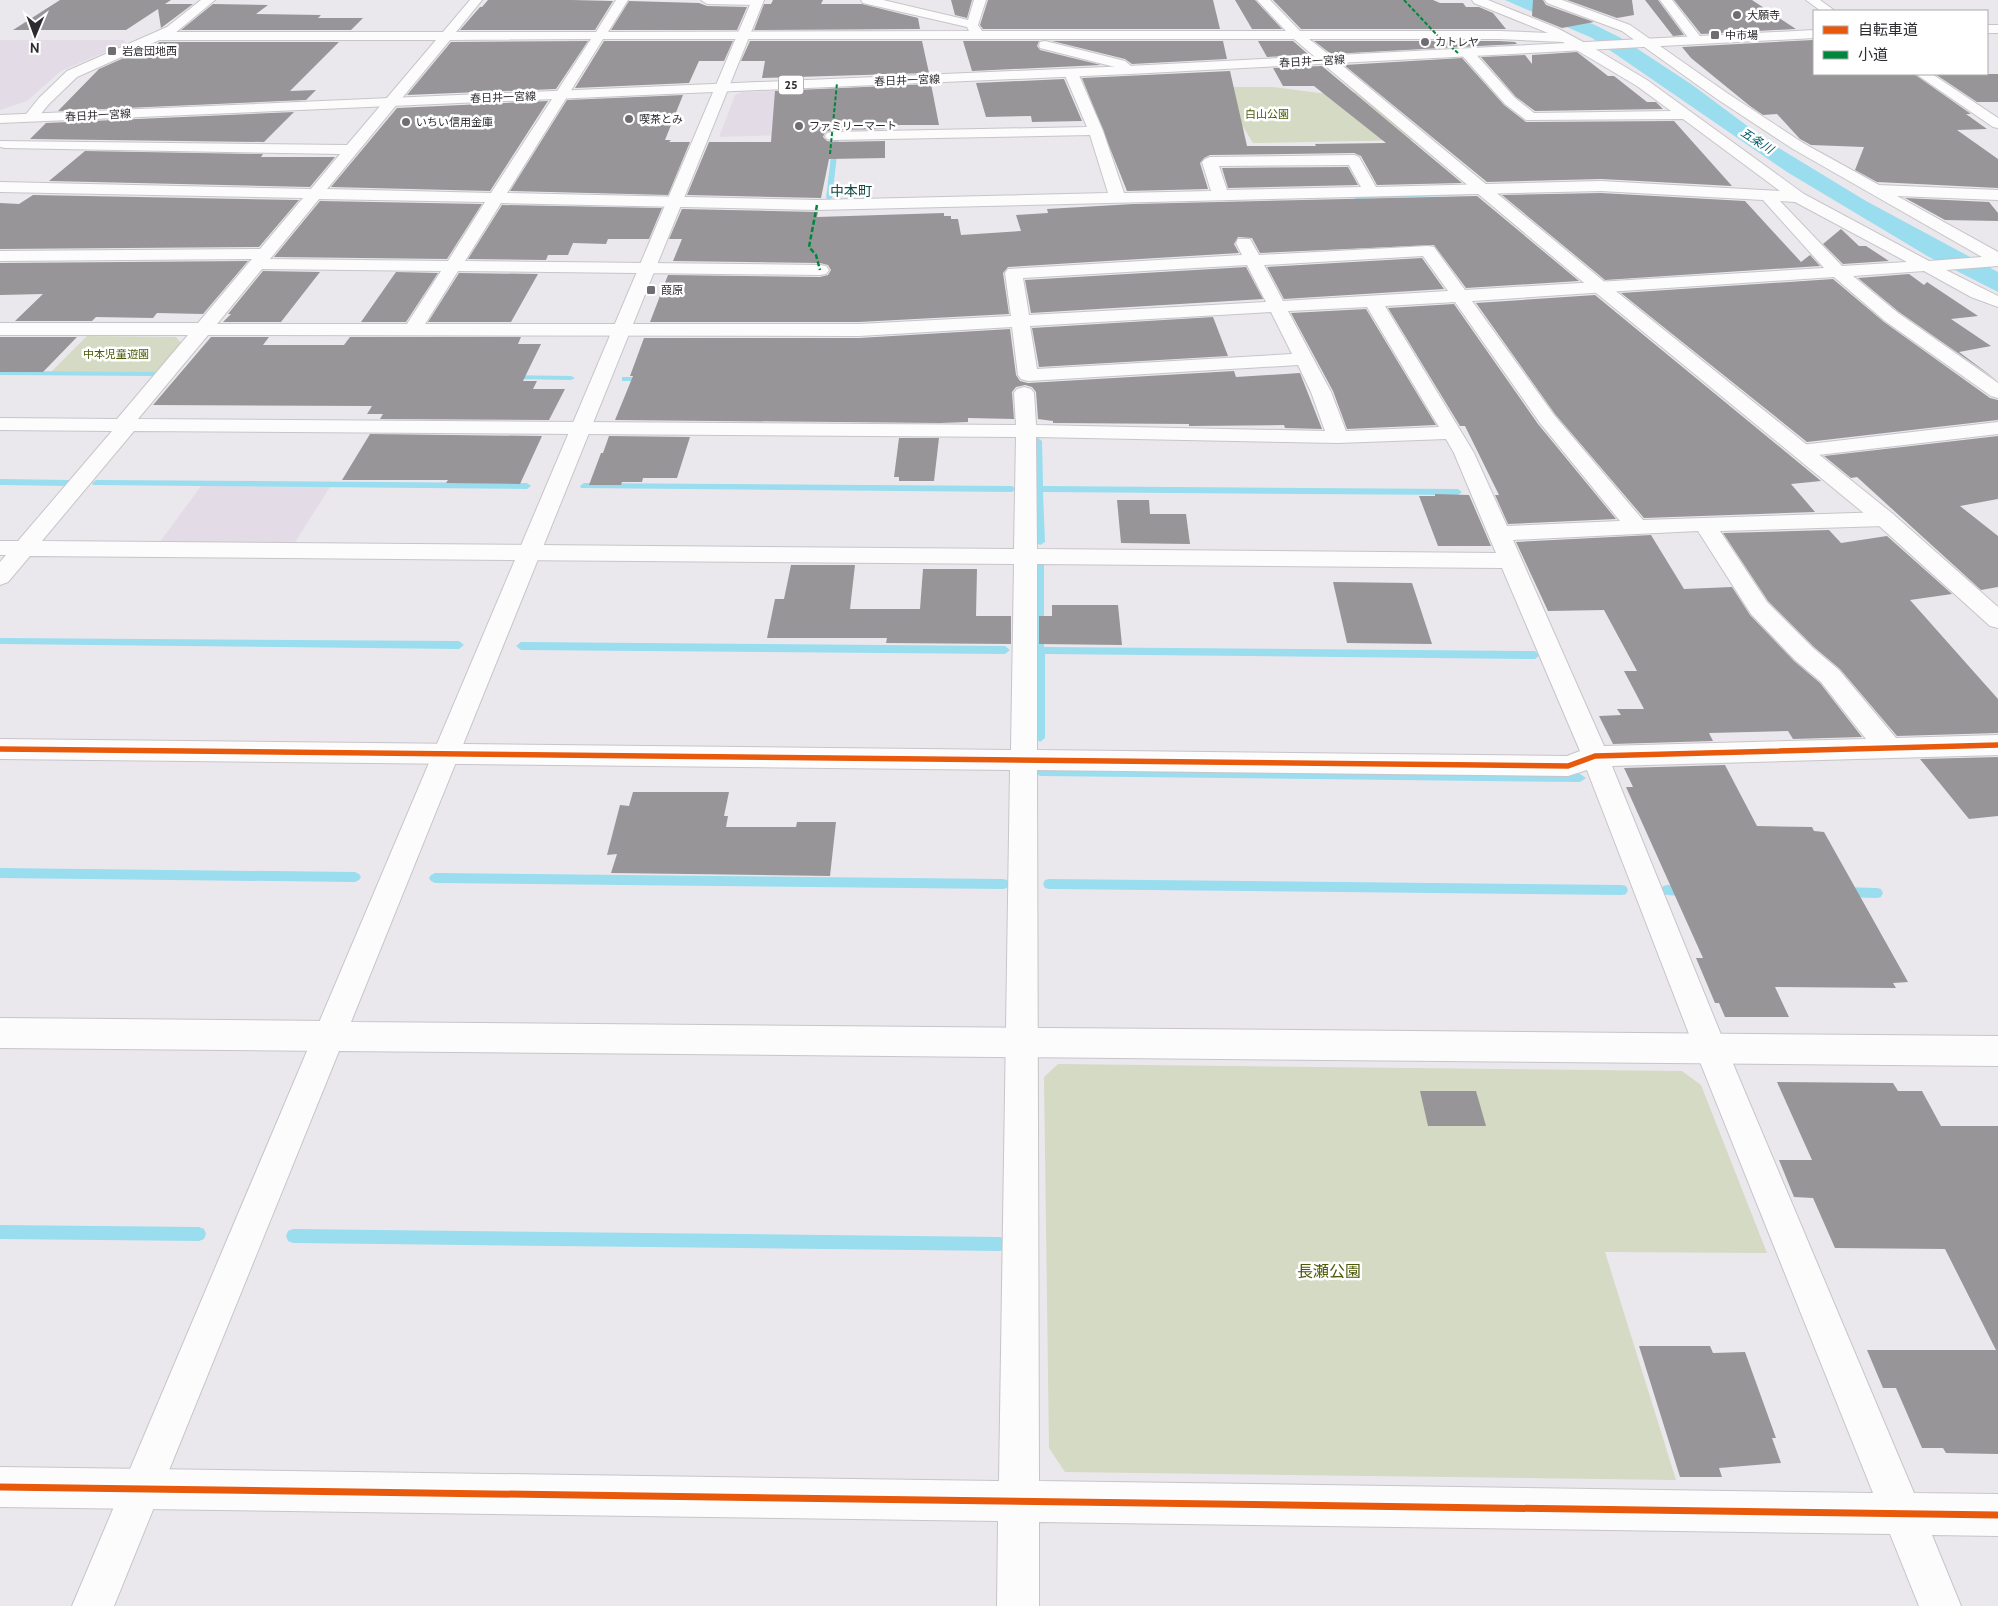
<svg xmlns="http://www.w3.org/2000/svg" width="1998" height="1606" font-family="Cabin,'Noto Sans JP',sans-serif">
<style>
.built{fill:#e3dce7}
.green{fill:#d4dac3}
.water{fill:#9addef}
.lines{fill:none;stroke-linecap:round;stroke-linejoin:round}
.stream{fill:#9addef;fill-rule:evenodd}
.building{fill:#979598}
.minor-casing{stroke:#c7c5c9;stroke-width:2}
.tertiary-casing{stroke:#c7c5c9;stroke-width:2}
.secondary-casing{stroke:#c7c5c9;stroke-width:2}
.primary-casing{stroke:#c7c5c9;stroke-width:2}
.minor{fill:#fcfcfc;fill-rule:evenodd}
.tertiary{fill:#fcfcfc;fill-rule:evenodd}
.secondary{fill:#fcfcfc;fill-rule:evenodd}
.primary{fill:#fcfcfc;fill-rule:evenodd}
.quiet-far1{stroke:#00873e;stroke-width:2;stroke-dasharray:4 2;stroke-linecap:butt}
.quiet{stroke:#00873e;stroke-width:2.5;stroke-dasharray:5 2.5;stroke-linecap:butt}
.cycleway-far1-casing{stroke:#fff;stroke-width:9}
.cycleway-casing{stroke:#fff;stroke-width:10}
.cycleway-far1{stroke:#e8590c;stroke-width:5.5}
.cycleway{stroke:#e8590c;stroke-width:7}
.poi-dot{fill:#706d72;stroke:#fff;stroke-width:2}
.labels{text-anchor:middle;stroke-width:5;stroke-linejoin:round;paint-order:stroke}
.far-poi-label{font-size:11px;fill:#2d2b2f;stroke:#fff;text-anchor:start}
.far-street-label{font-size:11px;fill:#2d2b2f;stroke:#fff}
.far-park-label{font-size:11px;fill:#4b5a06;stroke:#fff}
.shield{fill:#fff;stroke:#6c6b6d;stroke-width:1}
.shield-label{font-size:12px;font-weight:bold;fill:#2d2b2f}
.far-water-label{font-size:12px;font-style:italic;fill:#005869;stroke:#fff}
.far-quarter-label{font-size:14px;fill:#104b44;stroke:#fff}
.near-park-label{font-size:16px;fill:#4b5a06;stroke:#fff}
</style>
<rect width="100%" height="100%" fill="#ebe8ed"/>
<g class="built">
<polygon points="0,40 123,40 127,43 61,71 27,101 0,110"/>
<polygon points="831,89 835,91 830,134 719,137 735,95 742,92"/>
<polygon points="201,486 330,487 294,544 159,543"/>
</g>
<g class="green">
<polygon points="1219,87 1273,87 1327,94 1355,92 1414,140 1253,143"/>
<polygon points="87,336 176,337 181,343 156,373 51,372"/>
<polygon points="1058,1064 1682,1071 1701,1085 1767,1253 1605,1252 1676,1480 1065,1472 1049,1448 1044,1077"/>
</g>
<polygon class="water" points="1505,0 1534,0 1595,25 1621,38 1691,84 1769,142 1866,201 1998,272 1998,292 1929,257 1787,172 1592,38"/>
<g class="lines">
<g class="stream">
<polygon points="836,137 839,139 832,198 829,200 826,198 833,139"/>
<polygon points="1471,192 1474,194 1473,195 1356,199 1353,197 1356,195"/>
<polygon points="0,371 154,372 158,374 154,376 0,375"/>
<polygon points="507,375 571,376 575,378 571,380 510,379 507,379"/>
<polygon points="622,377 646,377 650,379 646,381 622,381"/>
<polygon points="1038,438 1042,441 1043,486 1458,489 1462,492 1458,495 1043,492 1045,542 1040,545 1035,542 1034,441"/>
<polygon points="0,479 69,480 73,483 69,486 0,485"/>
<polygon points="96,480 527,483 531,486 527,489 93,485 92,483"/>
<polygon points="584,483 1012,486 1016,489 1012,492 581,488 580,486"/>
<polygon points="1039,560 1044,563 1044,647 1535,651 1540,655 1535,659 1045,654 1045,738 1040,742 1035,738 1034,563"/>
<polygon points="0,638 459,641 464,645 459,649 0,644"/>
<polygon points="521,642 1005,646 1010,650 1005,654 521,650 516,646"/>
<polygon points="1040,768 1580,774 1586,778 1580,782 1040,776 1034,772"/>
<polygon points="0,868 355,872 359,874 361,877 359,880 355,882 0,878"/>
<polygon points="435,873 1003,879 1007,880 1009,884 1007,888 1003,889 435,883 431,881 429,878 431,875"/>
<polygon points="1049,879 1622,885 1626,886 1628,890 1626,894 1622,895 1049,889 1045,888 1043,884 1045,880"/>
<path d="M 1667,885 L 1691,886 L 1693,890 L 1691,894 C 1683,896 1671,896 1663,894 L 1661,890 L 1663,886 Z"/>
<polygon points="1843,887 1877,888 1881,889 1883,893 1881,897 1877,898 1843,897 1839,896 1837,892 1839,888"/>
<polygon points="0,1225 199,1227 204,1229 206,1234 204,1239 199,1241 0,1239"/>
<polygon points="293,1229 1000,1237 1005,1239 1007,1244 1005,1249 1000,1251 293,1243 288,1241 286,1236 288,1231"/>
</g>
</g>
<g class="building">
<polygon points="60,0 171,0 165,4 193,4 161,28 158,9 126,30 13,30"/>
<polygon points="488,0 572,0 613,1 595,30 460,30 480,7 482,7"/>
<polygon points="773,0 823,0 821,4 862,4 918,18 920,29 754,30 764,4 771,4"/>
<polygon points="951,0 972,0 967,18 955,15"/>
<polygon points="988,0 1213,0 1220,29 983,29 980,25"/>
<polygon points="1235,0 1255,0 1282,29 1252,29"/>
<polygon points="1273,0 1433,0 1440,3 1463,3 1466,7 1479,7 1493,13 1506,29 1301,29"/>
<polygon points="1533,0 1543,0 1546,5 1594,22 1562,28 1532,16"/>
<polygon points="1567,0 1632,0 1634,15 1617,18"/>
<polygon points="1645,0 1658,0 1684,35 1673,36"/>
<polygon points="1674,0 1752,0 1796,29 1701,34"/>
<polygon points="629,1 699,3 707,6 747,7 737,30 611,30"/>
<polygon points="213,4 268,5 256,14 321,15 318,18 363,18 351,30 181,30"/>
<polygon points="1813,40 1814,41 1814,74 1914,74 1971,114 1966,114 1987,129 1957,130 1998,159 1998,188 1877,182 1855,170 1864,147 1811,145 1800,139 1777,114 1763,115 1750,106 1691,58 1682,47"/>
<polygon points="588,41 556,89 407,95 451,42"/>
<polygon points="604,41 733,41 724,61 699,61 689,83 575,88"/>
<polygon points="750,41 922,41 929,73 762,78 765,61 741,61"/>
<polygon points="963,41 1039,41 1037,46 1040,50 1101,65 972,71"/>
<polygon points="1052,41 1223,41 1227,59 1132,64 1125,59"/>
<polygon points="1258,41 1293,41 1309,55 1267,57"/>
<polygon points="1314,41 1499,41 1515,42 1517,44 1331,54"/>
<polygon points="160,42 339,42 290,91 316,90 306,100 58,111 99,69"/>
<polygon points="1577,52 1608,76 1614,76 1647,102 1656,102 1663,109 1535,111 1516,97 1481,57 1525,55 1532,64 1532,55"/>
<polygon points="1462,58 1504,105 1526,122 1674,121 1732,186 1601,179 1487,182 1344,65"/>
<polygon points="1322,66 1462,183 1377,185 1361,156 1354,153 1210,155 1204,158 1200,163 1208,189 1127,191 1082,78 1230,71 1247,146 1316,146 1315,144 1386,143 1314,86 1283,86 1273,68"/>
<polygon points="1935,74 1998,74 1998,102 1977,102"/>
<polygon points="1064,79 1082,121 1032,122 1031,116 986,117 976,83"/>
<polygon points="931,84 939,125 885,125 885,129 832,130 825,132 823,137 827,141 832,142 885,141 885,158 829,159 821,198 687,195 709,142 771,142 775,91"/>
<polygon points="683,95 665,140 671,140 669,142 690,142 668,195 510,191 567,100"/>
<polygon points="548,101 490,191 331,187 397,108"/>
<polygon points="294,112 264,142 30,139 46,123"/>
<polygon points="85,151 263,154 261,157 335,157 310,187 49,181"/>
<polygon points="1348,167 1358,185 1228,188 1222,168"/>
<polygon points="1601,193 1745,201 1801,262 1810,255 1820,266 1605,280 1502,195"/>
<polygon points="33,195 299,200 259,247 0,249 0,203 19,204"/>
<polygon points="1477,196 1579,281 1466,288 1434,245 1260,253 1252,238 1238,237 1234,244 1239,253 1008,267 1003,273 1009,314 859,322 650,322 668,275 820,277 828,275 831,270 828,265 820,263 673,261 682,239 669,239 682,209 818,212 817,217 944,213 944,216 951,216 951,219 958,219 961,235 1021,231 1016,215 1048,213 1047,209 1133,204"/>
<polygon points="1905,198 1989,202 1998,213 1998,221 1945,220"/>
<polygon points="320,201 482,204 447,259 274,257"/>
<polygon points="502,205 662,208 649,239 608,239 606,244 573,243 568,255 548,255 546,260 468,259"/>
<polygon points="1841,229 1859,246 1866,246 1889,261 1843,264 1823,244"/>
<polygon points="1422,258 1444,289 1284,299 1267,267"/>
<polygon points="248,261 203,314 157,313 153,318 96,317 92,321 15,321 43,294 0,295 0,263"/>
<polygon points="1246,267 1263,299 1031,313 1025,280"/>
<polygon points="263,271 320,272 281,322 223,322 231,314 228,314"/>
<polygon points="396,272 438,273 406,322 361,322"/>
<polygon points="459,273 538,274 511,322 428,322"/>
<polygon points="1909,274 1924,285 1927,282 1978,316 1951,319 1991,346 1959,352 1998,381 1899,312 1858,278"/>
<polygon points="1833,279 1884,322 1990,398 1998,400 1998,420 1807,442 1621,293"/>
<polygon points="1595,295 1821,481 1791,484 1815,512 1644,518 1555,414 1476,303"/>
<polygon points="1454,304 1538,424 1616,519 1508,524 1495,495 1499,495 1465,426 1460,426 1388,308"/>
<polygon points="1366,309 1436,425 1347,429 1333,391 1291,313"/>
<polygon points="1213,317 1228,356 1039,367 1032,328"/>
<polygon points="1010,329 1016,375 1020,381 1028,383 1234,371 1236,377 1300,373 1322,429 1285,428 1284,425 1189,426 1189,424 1053,423 1053,421 1038,419 1036,392 1032,387 1025,385 1016,387 1012,392 1014,419 968,418 968,422 940,423 615,420 633,376 630,376 644,338 859,338"/>
<polygon points="0,337 77,337 43,372 0,372"/>
<polygon points="211,337 269,337 263,345 344,345 350,337 521,337 518,344 541,344 523,381 537,381 533,389 565,389 549,420 380,419 383,414 367,414 372,406 153,405"/>
<polygon points="370,434 542,436 520,484 446,483 448,480 342,480"/>
<polygon points="609,436 690,437 677,478 643,478 642,482 622,482 621,485 589,485 601,453 603,453"/>
<polygon points="1998,436 1998,499 1960,506 1998,536 1998,587 1981,590 1857,477 1851,478 1824,456"/>
<polygon points="899,438 939,438 934,481 899,481 899,477 894,477"/>
<polygon points="1435,494 1469,495 1491,546 1438,546 1419,496 1435,496"/>
<polygon points="1117,500 1149,500 1150,514 1186,514 1190,544 1121,543"/>
<polygon points="1829,530 1841,543 1887,536 1952,594 1910,600 1998,699 1998,733 1897,736 1840,669 1814,647 1768,601 1723,533"/>
<polygon points="1651,535 1684,589 1732,587 1750,615 1794,661 1820,683 1862,737 1793,739 1788,731 1709,733 1713,741 1613,744 1599,716 1621,715 1617,709 1644,709 1624,671 1637,671 1604,610 1548,611 1516,542"/>
<polygon points="791,565 855,565 850,609 920,609 923,569 977,569 976,616 1011,616 1011,644 886,643 887,638 767,638 775,599 784,599"/>
<polygon points="1333,582 1412,583 1432,644 1347,643"/>
<polygon points="1052,605 1118,605 1122,645 1039,644 1039,616 1052,616"/>
<polygon points="1998,757 1998,816 1969,819 1920,759"/>
<polygon points="1725,765 1757,826 1812,827 1814,831 1824,832 1908,982 1893,983 1896,988 1775,987 1789,1017 1725,1017 1719,1003 1715,1003 1696,958 1703,958 1626,787 1633,787 1624,768"/>
<polygon points="633,792 729,792 724,816 728,816 726,827 796,827 797,822 836,822 830,876 611,873 617,854 607,855 620,805 629,806"/>
<polygon points="1777,1082 1893,1083 1898,1091 1922,1091 1941,1126 1998,1126 1998,1454 1946,1453 1943,1448 1922,1448 1896,1388 1883,1388 1867,1350 1996,1350 1945,1249 1835,1248 1813,1198 1794,1197 1779,1160 1812,1160"/>
<polygon points="1420,1091 1476,1091 1486,1126 1428,1126"/>
<polygon points="1639,1346 1710,1346 1713,1353 1745,1352 1776,1438 1772,1438 1781,1463 1719,1468 1722,1477 1680,1477"/>
</g>
<g class="lines">
<g class="minor-casing">
<g id="minor">
<path d="M 470,0 L 482,0 L 456,32 L 596,32 L 616,0 L 628,0 L 608,32 L 969,31 L 967,27 L 863,3 L 861,0 L 883,0 L 968,20 L 974,0 L 986,0 L 978,25 L 982,31 L 1286,31 L 1257,0 L 1270,0 L 1300,31 L 1499,31 L 1548,33 L 1474,3 L 1472,0 L 1488,0 L 1557,28 L 1587,44 L 1647,80 L 1804,194 L 1929,261 L 1982,257 L 1793,149 L 1717,99 L 1622,31 L 1547,3 L 1545,0 L 1562,0 L 1630,25 L 1727,93 L 1803,143 L 1879,185 L 1998,190 L 1998,200 L 1897,196 L 1998,252 L 1998,266 L 1946,270 L 1998,296 L 1998,307 L 1971,297 L 1924,271 L 1853,276 L 1898,313 L 1998,383 L 1998,398 L 1991,396 L 1885,321 L 1834,277 L 1472,301 L 1554,415 L 1643,520 L 1885,512 L 1893,514 L 1896,519 L 1893,524 L 1885,526 L 1720,531 L 1767,602 L 1813,648 L 1839,670 L 1896,738 L 1998,735 L 1998,755 L 1612,766 L 1726,1047 L 1914,1493 L 1998,1494 L 1998,1536 L 1932,1535 L 1961,1606 L 1919,1606 L 1890,1534 L 1039,1522 L 1039,1606 L 997,1606 L 998,1521 L 0,1507 L 0,1467 L 999,1481 L 1010,770 L 0,759 L 0,739 L 1011,750 L 1014,564 L 30,556 L 8,582 L 0,585 L 0,562 L 6,555 L 0,555 L 0,541 L 18,541 L 112,431 L 0,430 L 0,418 L 117,419 L 188,335 L 0,335 L 0,323 L 198,323 L 252,259 L 0,261 L 0,251 L 260,249 L 303,198 L 0,192 L 0,182 L 311,189 L 340,154 L 5,148 L 0,147 L 0,141 L 347,145 L 436,40 L 160,40 L 154,36 L 160,32 L 443,32 ZM 591,39 L 491,193 L 327,189 L 450,40 ZM 603,39 L 1294,39 L 1322,63 L 1327,64 L 1334,60 L 1332,57 L 1309,39 L 1499,39 L 1563,42 L 1637,86 L 1671,111 L 1534,113 L 1515,98 L 1472,50 L 1462,50 L 1460,53 L 1505,104 L 1526,120 L 1683,119 L 1780,191 L 1601,181 L 1376,187 L 1359,157 L 1354,155 L 1210,157 L 1205,159 L 1202,162 L 1211,191 L 1124,193 L 1103,131 L 1078,73 L 1071,69 L 1064,73 L 1087,127 L 832,132 L 827,133 L 825,136 L 827,139 L 832,140 L 1090,135 L 1108,193 L 817,200 L 507,193 ZM 1349,165 L 1361,187 L 1227,190 L 1219,166 ZM 1601,191 L 1763,200 L 1824,268 L 1465,290 L 1434,247 L 1428,246 L 1259,255 L 1250,239 L 1238,239 L 1236,243 L 1242,255 L 1008,269 L 1005,273 L 1011,316 L 859,324 L 425,324 L 458,271 L 820,275 L 826,274 L 829,270 L 826,266 L 820,265 L 465,261 L 501,203 L 817,210 ZM 319,199 L 485,202 L 448,261 L 270,259 ZM 1780,201 L 1795,202 L 1907,262 L 1842,266 ZM 1423,256 L 1448,291 L 1283,301 L 1264,265 ZM 1247,265 L 1266,302 L 1029,315 L 1023,278 ZM 262,269 L 441,271 L 407,324 L 217,324 ZM 1455,302 L 1540,423 L 1620,521 L 1507,526 L 1474,453 L 1385,306 ZM 1367,307 L 1439,427 L 1346,431 L 1331,392 L 1288,311 ZM 1271,312 L 1292,354 L 1037,369 L 1030,326 ZM 1012,327 L 1018,375 L 1021,379 L 1028,381 L 1298,365 L 1311,392 L 1325,431 L 1036,425 L 1034,393 L 1031,389 L 1024,387 L 1017,389 L 1014,393 L 1016,425 L 138,419 L 208,335 L 859,336 ZM 134,431 L 1016,437 L 1014,549 L 42,541 ZM 1036,437 L 1338,443 L 1446,439 L 1454,453 L 1496,553 L 1037,549 ZM 1698,531 L 1751,614 L 1795,660 L 1821,682 L 1866,739 L 1604,746 L 1513,540 ZM 1037,564 L 1502,568 L 1580,751 L 1567,756 L 1037,750 ZM 1037,770 L 1568,776 L 1587,770 L 1694,1047 L 1873,1493 L 1039,1481 Z"/>
<polygon points="701,0 762,0 763,1 757,5 707,4"/>
<polygon points="1660,0 1672,0 1703,40 1702,43 1692,43"/>
<polygon points="1045,41 1125,61 1136,70 1129,74 1115,67 1040,48 1039,45 1040,42"/>
<polygon points="1998,422 1998,434 1801,457 1794,455 1791,451 1794,447 1801,445"/>
<polygon points="0,1018 328,1021 339,1026 344,1036 339,1046 328,1051 0,1048"/>
</g>
</g>
<g class="tertiary-casing">
<g id="tertiary">
<polygon points="201,0 215,0 175,33 77,77 49,104 35,121 25,121 23,118 39,98 67,71 167,27"/>
<polygon points="752,0 764,0 351,1022 1998,1036 1998,1066 339,1051 114,1606 72,1606"/>
<polygon points="1327,56 1332,57 1607,284 1893,514 1998,607 1998,628 1990,626 1877,524 1595,292 1322,63 1320,60"/>
</g>
</g>
<g class="secondary-casing">
<g id="secondary">
<rect x="1987" y="25" width="11" height="8"/>
<polygon points="1916,74 1932,74 1998,118 1998,128 1993,127"/>
</g>
</g>
<g class="primary-casing">
<g id="primary">
<polygon points="1806,0 1820,0 1835,11 1821,11"/>
<polygon points="1814,30 1814,38 1129,74 0,123 0,115 1129,66"/>
</g>
</g>
<use href="#minor" class="minor"/>
<use href="#tertiary" class="tertiary"/>
<use href="#secondary" class="secondary"/>
<use href="#primary" class="primary"/>
<g class="quiet-far1">
<polyline points="1404,0 1437,35 1458,53"/>
<polyline points="830,154 837,83"/>
</g>
<polyline class="quiet" points="817,205 809,247 816,255 820,270"/>
<g class="cycleway-far1-casing">
<polyline id="cycleway-far1" points="0,749 1568,766 1595,756 1998,745"/>
</g>
<g class="cycleway-casing">
<polyline id="cycleway" points="0,1487 1998,1515"/>
</g>
<use href="#cycleway-far1" class="cycleway-far1"/>
<use href="#cycleway" class="cycleway"/>
</g>
<g class="poi-dot">
<circle cx="1737" cy="15" r="5"/>
<rect x="1710" y="30" width="10" height="10" rx="2.5"/>
<circle cx="1425" cy="42" r="5"/>
<rect x="107" y="46" width="10" height="10" rx="2.5"/>
<circle cx="629" cy="119" r="5"/>
<circle cx="406" cy="122" r="5"/>
<circle cx="799" cy="126" r="5"/>
<rect x="646" y="285" width="10" height="10" rx="2.5"/>
</g>
<g class="labels">
<g class="far-poi-label">
<text x="1747" y="19">大願寺</text>
<text x="1725" y="39">中市場</text>
<text x="1435" y="46">カトレヤ</text>
<text x="122" y="55">岩倉団地西</text>
<text x="639" y="123">喫茶とみ</text>
<text x="416" y="126">いちい信用金庫</text>
<text x="809" y="130">ファミリーマート</text>
<text x="661" y="294">葭原</text>
</g>
<g class="far-street-label">
<text transform="translate(1312 61) rotate(-3)" y="4">春日井一宮線</text>
<text transform="translate(907 80) rotate(-2)" y="4">春日井一宮線</text>
<text transform="translate(503 97) rotate(-2)" y="4">春日井一宮線</text>
<text transform="translate(98 115) rotate(-3)" y="4">春日井一宮線</text>
</g>
<g class="far-park-label">
<text x="1267" y="118">白山公園</text>
<text x="116" y="358">中本児童遊園</text>
</g>
<rect class="shield" x="778.5" y="75.5" width="25" height="19" rx="4"/>
<g class="shield-label">
<text x="791" y="89">25</text>
</g>
<g class="far-water-label">
<text transform="translate(1757 141) rotate(33)" y="4">五条川</text>
</g>
<g class="far-quarter-label">
<text x="851" y="196">中本町</text>
</g>
<g class="near-park-label">
<text x="1329" y="1277">長瀬公園</text>
</g>
</g>
<rect x="1813" y="10" width="175" height="65" fill="#ffffff" stroke="#abaaac"/>
<rect x="1823" y="26" width="25" height="8" fill="#e8590c" stroke="#abaaac"/>
<text x="1858" y="35" font-size="15" fill="#2d2b2f">自転車道</text>
<rect x="1823" y="51" width="25" height="8" fill="#00873e" stroke="#abaaac"/>
<text x="1858" y="60" font-size="15" fill="#2d2b2f">小道</text>
<g transform="translate(35 35) rotate(181)" stroke="#ffffff" stroke-width="4" paint-order="stroke">
<path d="M0-4L9 19L0 12L-9 19Z" fill="#2d2b2f"/>
<text y="-8" font-size="14" font-weight="bold" text-anchor="middle" fill="#2d2b2f">N</text>
</g>
</svg>
